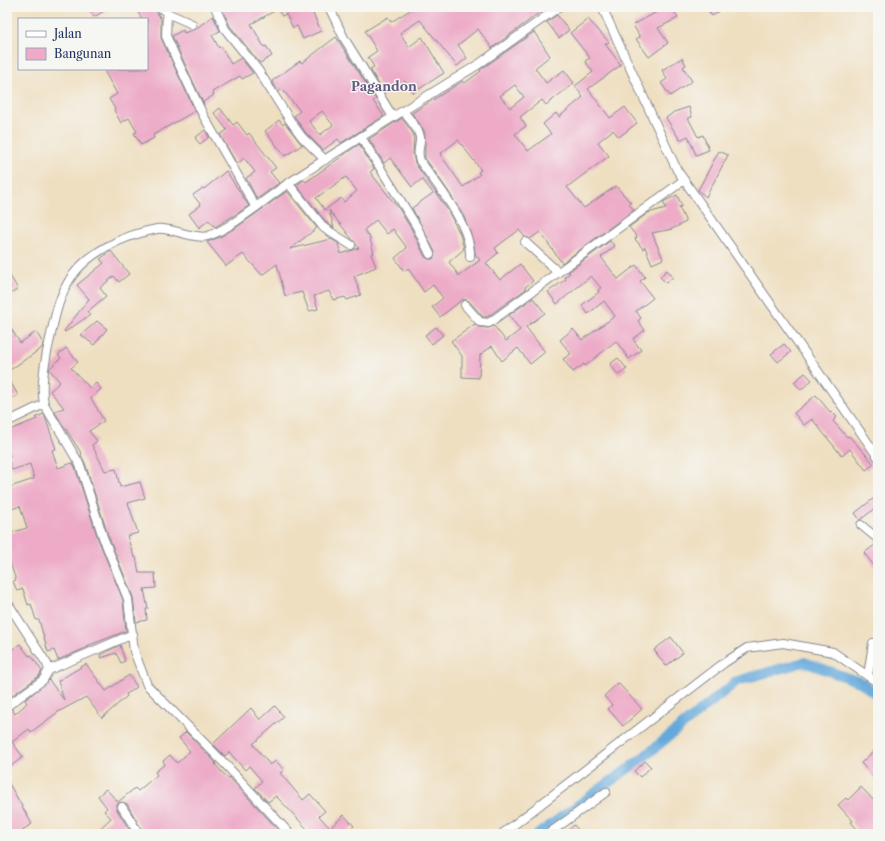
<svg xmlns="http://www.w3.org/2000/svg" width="885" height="841" font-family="'Libre Caslon Text',serif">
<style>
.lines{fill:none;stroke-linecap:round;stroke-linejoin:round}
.canal{stroke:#65a9da;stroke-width:10}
.building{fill:#edabc8;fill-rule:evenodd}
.street-casing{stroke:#858790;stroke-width:10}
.street{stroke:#fff;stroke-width:8}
.labels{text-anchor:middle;stroke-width:3;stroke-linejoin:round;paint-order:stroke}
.quarter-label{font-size:13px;font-weight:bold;fill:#645a83;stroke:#f6f6f2}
</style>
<rect width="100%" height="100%" fill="#f6f6f2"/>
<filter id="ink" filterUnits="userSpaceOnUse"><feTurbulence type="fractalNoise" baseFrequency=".025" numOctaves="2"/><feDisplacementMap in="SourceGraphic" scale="8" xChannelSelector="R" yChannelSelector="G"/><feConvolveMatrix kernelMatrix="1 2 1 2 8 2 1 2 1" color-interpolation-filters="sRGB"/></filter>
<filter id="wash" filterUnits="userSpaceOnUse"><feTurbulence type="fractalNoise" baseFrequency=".012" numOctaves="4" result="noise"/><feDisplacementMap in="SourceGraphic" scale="16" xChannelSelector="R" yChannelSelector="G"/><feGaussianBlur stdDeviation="0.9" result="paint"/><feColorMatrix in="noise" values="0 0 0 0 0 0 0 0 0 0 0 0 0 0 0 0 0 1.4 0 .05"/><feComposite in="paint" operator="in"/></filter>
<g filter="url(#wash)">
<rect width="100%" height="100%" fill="#efdfc1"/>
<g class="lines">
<polyline class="canal" points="538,834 640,760 737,681 804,662 862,683 878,696"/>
</g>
<g id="blocks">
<g class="building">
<polygon points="88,7 111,7 94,17"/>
<polygon points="135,7 154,7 161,19 161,38 195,111 153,135 154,138 141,145 134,133 137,132 129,118 121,123 114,110 115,109 109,99 117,94 103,69 147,69 147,19 142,19"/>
<polygon points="226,7 310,7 321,31 303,39 297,26 293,28 286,14 282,16 278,9 251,24 264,47 266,46 272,56 260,63 230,26 222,9"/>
<polygon points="415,7 547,7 492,48 478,29 458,45 467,58 457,66 420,20 400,33 409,47 422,37 444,73 413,93 405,81 388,92 387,91 384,93 370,69 374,67 368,57 377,51 365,31 388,17 391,22"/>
<polygon points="666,7 672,7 678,18 658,28 668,43 649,57 636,39 640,37 633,25"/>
<polygon points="706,7 726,7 712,16"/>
<polygon points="557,15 569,30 559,38 547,22"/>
<polygon points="213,16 220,31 212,35 219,48 221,46 231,64 241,58 253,73 242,79 240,76 212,92 214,95 203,102 204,105 172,36 183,30 184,33 195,29"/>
<path d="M 588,19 L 609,42 L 605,44 L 621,65 L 588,89 L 610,118 L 625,107 L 637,123 L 619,137 L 613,130 L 598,142 L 609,156 L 567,187 L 584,208 L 616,186 L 631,203 L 629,204 L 634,210 L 562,263 L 540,232 L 530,239 L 525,237 L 519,230 L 495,248 L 498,253 L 486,263 L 500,280 L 520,264 L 533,281 L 525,287 L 526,289 L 487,317 L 483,317 L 469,301 L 463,299 L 440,317 L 432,307 L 443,298 L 433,285 L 424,292 L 408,268 L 404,271 L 395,258 L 407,248 L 393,229 L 387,234 L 376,220 L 364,230 L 369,236 L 374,253 L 371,254 L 376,267 L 354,276 L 361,295 L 347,300 L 345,297 L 333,300 L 329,291 L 314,296 L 318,309 L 309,311 L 302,292 L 285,296 L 277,264 L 262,275 L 243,254 L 226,266 L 207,242 L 220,237 L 240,225 L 287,191 L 317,228 L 290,249 L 331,239 L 338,243 L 341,254 L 359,248 L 329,210 L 334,228 L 328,224 L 296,185 L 304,180 L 306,182 L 359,144 L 374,169 L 370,172 L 399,209 L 412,230 L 425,257 L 429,259 L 433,259 L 435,252 L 412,208 L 433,193 L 422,179 L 412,187 L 390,158 L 384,163 L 369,139 L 402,118 L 414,135 L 413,154 L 415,163 L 447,209 L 460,234 L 464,249 L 449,262 L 459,276 L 480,260 L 475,254 L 474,244 L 464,217 L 448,191 L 425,158 L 425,132 L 412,113 L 463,81 L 465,83 L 481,71 L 480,70 L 534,32 L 550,56 L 535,68 L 546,83 L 564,70 L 574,83 L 546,105 L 542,100 L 520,117 L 526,126 L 515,134 L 528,151 L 551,134 L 543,124 L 556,113 L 559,117 L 583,97 L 575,86 L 593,72 L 585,61 L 590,58 L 570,33 ZM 515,85 L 524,97 L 510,108 L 500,96 ZM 458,140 L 481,170 L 478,172 L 480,174 L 463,187 L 440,154 ZM 346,177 L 357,191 L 344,202 L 341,198 L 325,210 L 316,198 Z"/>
<path d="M 336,37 L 376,99 L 373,101 L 384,116 L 341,143 L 338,139 L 323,150 L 306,133 L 294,116 L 300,111 L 282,89 L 278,92 L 272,81 L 300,61 L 302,63 ZM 322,111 L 333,125 L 320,135 L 309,121 Z"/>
<polygon points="682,58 686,65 683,67 692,81 670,96 661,83 667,79 662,70"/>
<polygon points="689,107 692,117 688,118 698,137 703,135 709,150 696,155 688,136 680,140 666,118 674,112"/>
<polygon points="220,108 233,125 237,122 247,135 249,133 276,168 270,172 279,183 257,199 246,178 255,172 244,158 237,164 220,135 227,130 214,113"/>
<polygon points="279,120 283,125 285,123 302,145 285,156 265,131"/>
<polygon points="205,130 209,137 200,144 195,138"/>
<polygon points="719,151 728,155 706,197 698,190"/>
<polygon points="226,171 249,206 215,227 209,220 199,228 189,214 201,205 193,195 203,188 204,189"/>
<polygon points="677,195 682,206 679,207 686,222 672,229 652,233 663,259 652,264 645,247 643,249 635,239 637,237 629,227 648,213 666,208 663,202"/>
<polygon points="610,241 615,246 601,257 618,279 636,265 645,277 640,281 653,298 636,311 641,318 638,321 645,330 633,339 641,350 629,359 616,341 585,366 584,364 573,372 563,359 571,354 560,340 573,329 582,340 615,316 604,301 588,314 582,305 599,292 598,290 601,288 591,276 557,304 548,292 566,279 564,277 570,273 568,272"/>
<polygon points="111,251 129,274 119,282 114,276 100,288 106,296 87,312 90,315 65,332 64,331 89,299 77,285 104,263 100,259"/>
<polygon points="667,270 673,277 666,283 660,277"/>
<polygon points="7,271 18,289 7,296"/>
<polygon points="533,298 545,313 526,327 545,352 530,364 518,348 502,361 492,346 480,355 479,378 462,377 462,356 451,341 475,324 479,327 488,328 494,326 506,341 520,330 509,315"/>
<polygon points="97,321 107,329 94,345 81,335"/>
<polygon points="7,322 20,343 36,332 43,343 42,348 7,372"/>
<polygon points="436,327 443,335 432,344 425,335"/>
<polygon points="784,344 791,352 778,362 771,354"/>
<polygon points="66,348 78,362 71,368 90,388 96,383 101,389 91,398 104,421 89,431 97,441 92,445 105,471 116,469 120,487 140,482 145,498 128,503 138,533 127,536 134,557 136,557 139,573 155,573 156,588 144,589 148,609 146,609 147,620 136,622 133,597 108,535 85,463 81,455 82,454 54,411 64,408 50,391 60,382 49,369 61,358 58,355"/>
<polygon points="618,358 627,369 618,375 610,364"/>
<polygon points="805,373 812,380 801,390 794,382"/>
<polygon points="7,376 18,395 7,401"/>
<polygon points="816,395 830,412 831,411 837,417 833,421 847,437 849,436 874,464 866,470 850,449 842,456 812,419 804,425 794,413"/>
<polygon points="44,414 56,449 52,450 58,468 72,463 75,467 98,539 123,600 126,631 87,646 88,647 58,660 54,650 48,652 39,620 36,620 31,604 28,605 23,589 17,591 13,581 16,580 7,554 7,534 27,528 20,506 12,509 9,500 7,501 7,488 34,479 30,464 12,470 7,457 10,456 7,447 7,431 37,419 36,417"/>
<polygon points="878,495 878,516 873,510 860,520 855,513"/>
<polygon points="876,544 878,544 878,571 864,553"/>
<polygon points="671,637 683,653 666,666 654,650"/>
<polygon points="20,644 29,656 31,655 42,671 39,676 7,699 7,653"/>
<polygon points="120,645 125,661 121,663 116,653 101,658 100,655"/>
<polygon points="86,664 106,691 129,675 137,687 126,694 127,696 102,718 86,697 58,712 31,732 29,729 12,742 23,757 7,769 7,711 12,709 15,714 27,703 25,700 49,680 64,700 58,681"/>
<polygon points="618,683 642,709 623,726 608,709 612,705 604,696"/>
<polygon points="275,706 284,717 253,744 270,765 276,761 284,770 280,773 303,800 310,794 325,811 319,816 330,828 344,815 354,826 345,834 312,834 276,796 268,802 255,788 262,781 249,766 245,770 229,752 225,756 213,744 251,708 260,720"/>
<polygon points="186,732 216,763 215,764 227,778 229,777 282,834 144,834 127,804 122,802 117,804 117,810 132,834 94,834 111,818 104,811 107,808 98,796 106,789 118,802 135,788 138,791 157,775 155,772 165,764 163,761 170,755 177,763 190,751 179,738"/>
<polygon points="878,747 878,782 861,763"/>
<polygon points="645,761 651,767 640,777 634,771"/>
<polygon points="7,780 32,824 22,830 25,834 7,834"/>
<polygon points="861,787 878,805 878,825 873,830 876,834 861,834 851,822 853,821 838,805 846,798 848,800"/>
<polygon points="574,825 582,834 564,834"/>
</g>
</g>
</g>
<g filter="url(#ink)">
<use href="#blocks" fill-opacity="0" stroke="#858790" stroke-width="1"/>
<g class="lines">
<g class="street-casing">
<g id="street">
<polyline points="160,7 167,13 192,24"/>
<polyline points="215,7 225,29 258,70 291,122 302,137 325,160"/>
<polyline points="329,7 344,38 393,117 479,64 559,7"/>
<polyline points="602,7 677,170 878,457"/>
<polyline points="167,13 166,36 175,56 203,115 255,206"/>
<path d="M 403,111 C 408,118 419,128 420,137 C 421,146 416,151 420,161 C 437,184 472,227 470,257"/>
<polyline points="361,137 417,227 430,254"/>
<polyline points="288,183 324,228 351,245"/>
<polyline points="525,242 558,272"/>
<polyline points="465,305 480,322 489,323 684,180"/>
<polyline points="7,422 44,404"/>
<polyline points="861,525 878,539"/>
<polyline points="7,602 47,664 49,670 43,680 7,706"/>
<polyline points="49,670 133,634"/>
<polyline points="868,676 873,643"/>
<polyline points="122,807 139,834"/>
<path d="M 290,834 L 225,764 L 147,685 L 134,651 L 128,599 L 103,537 L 80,465 L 44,404 C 40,383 45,359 50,339 C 54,320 58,301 67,284 C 84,253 124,235 157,229 C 171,227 194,240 208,236 C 232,228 264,200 286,185 C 321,161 358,139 393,117"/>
<polyline points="502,834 724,663 747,648 783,643 833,652 878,683"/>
<polyline points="548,834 606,792"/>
</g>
</g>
<use href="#street" class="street"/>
</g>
</g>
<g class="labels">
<g class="quarter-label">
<text x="384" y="91">Pagandon</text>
</g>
</g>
<rect width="885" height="841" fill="none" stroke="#f6f6f2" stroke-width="24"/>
<rect x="18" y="18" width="130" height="52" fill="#f6f6f2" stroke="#9ea6b7"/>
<rect x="26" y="31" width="20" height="6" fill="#ffffff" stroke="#9ea6b7"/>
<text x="54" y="38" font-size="12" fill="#1b2f5e">Jalan</text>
<rect x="26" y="48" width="20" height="12" fill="#edabc8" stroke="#9ea6b7"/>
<text x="54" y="58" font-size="12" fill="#1b2f5e">Bangunan</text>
</svg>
